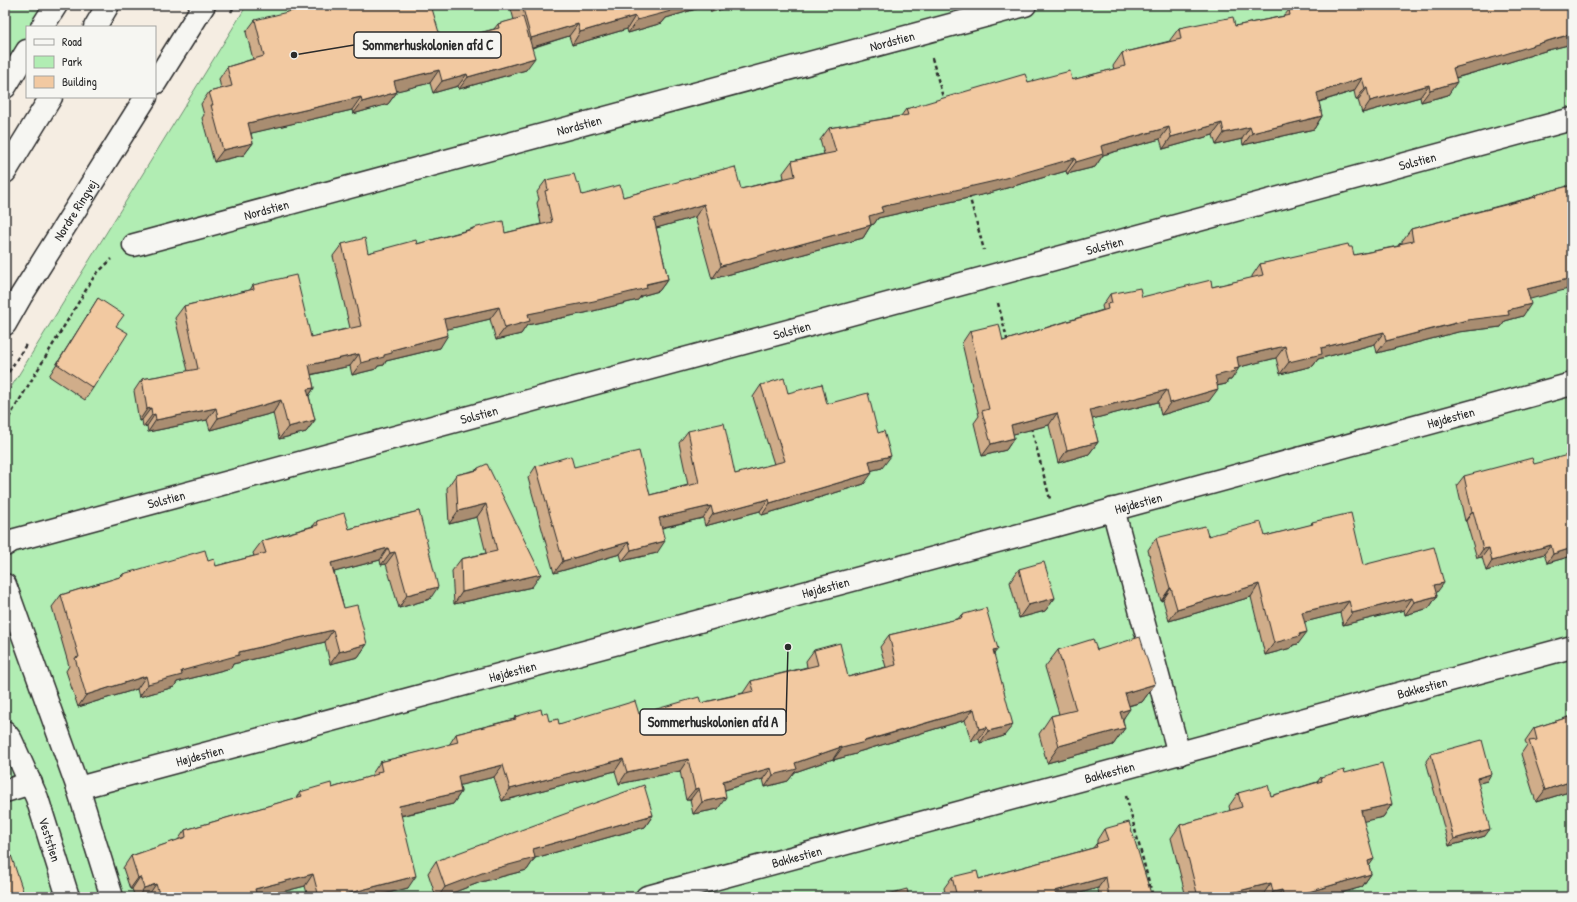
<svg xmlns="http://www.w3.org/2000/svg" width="1577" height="902" font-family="'Patrick Hand',sans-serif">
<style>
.green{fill:#b1edb3;stroke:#6e8c6f}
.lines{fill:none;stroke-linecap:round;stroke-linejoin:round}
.minor-casing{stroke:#2b2b2b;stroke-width:25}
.major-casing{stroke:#2b2b2b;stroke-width:25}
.path{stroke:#2b2b2b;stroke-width:2.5;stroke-dasharray:4 3;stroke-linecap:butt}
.minor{stroke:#f6f6f2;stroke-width:22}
.major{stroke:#f6f6f2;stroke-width:22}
.wall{fill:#d0ad8a;stroke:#2b2b2b}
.shaded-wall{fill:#a98d71;stroke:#2b2b2b}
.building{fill:#f2c9a1;stroke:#2b2b2b}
.labels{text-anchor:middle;stroke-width:3.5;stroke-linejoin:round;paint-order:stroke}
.street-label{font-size:13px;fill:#2b2b2b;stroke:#f6f6f2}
.leader{fill:none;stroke:#2b2b2b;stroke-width:1.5}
.callout-dot{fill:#2b2b2b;stroke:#f6f6f2;stroke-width:1.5}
.callout{fill:#f6f6f2;stroke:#2b2b2b;stroke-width:1.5}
.callout-label{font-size:14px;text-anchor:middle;font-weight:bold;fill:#2b2b2b}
</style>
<rect width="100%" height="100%" fill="#f5ede2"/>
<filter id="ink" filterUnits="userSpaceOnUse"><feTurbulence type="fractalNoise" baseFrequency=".025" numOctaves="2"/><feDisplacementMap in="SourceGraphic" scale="8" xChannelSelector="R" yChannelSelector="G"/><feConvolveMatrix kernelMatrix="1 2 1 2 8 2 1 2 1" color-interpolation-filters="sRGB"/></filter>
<g filter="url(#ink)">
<g class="green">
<polygon points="5,5 49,5 35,27 27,27 27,40 5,75"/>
<polygon points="247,5 1572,5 1572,897 5,897 5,397"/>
</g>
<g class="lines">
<g class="minor-casing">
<g id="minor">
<polyline points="42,27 56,5"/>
<polyline points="5,87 27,51"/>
<path id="s1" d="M 134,245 L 1025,5"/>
<polyline points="1113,509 1179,754"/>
<path id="s2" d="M 5,545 L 11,541 L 1572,119"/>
<polyline points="5,585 78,788 112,897"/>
<path id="s3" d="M 5,732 L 11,740 L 37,798 L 68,897"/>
<path id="s4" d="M 78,788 L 1057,525 L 1572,384"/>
<polyline points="5,791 31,783"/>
<path id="s5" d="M 647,897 L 1572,647"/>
</g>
</g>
<g class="major-casing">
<g id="major">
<polyline points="95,27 108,5"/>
<polyline points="155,83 204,5"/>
<polyline points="5,172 51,97"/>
<path id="s6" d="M 5,324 L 21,296 L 146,97"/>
</g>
</g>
<g class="path">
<polyline points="231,12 235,5"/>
<polyline points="932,58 944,101"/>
<polyline points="969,195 984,250"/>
<polyline points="998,303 1008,343"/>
<polyline points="5,378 27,343"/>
<polyline points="5,424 95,275 112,259"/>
<polyline points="1031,427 1050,499"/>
<polyline points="1126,796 1153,897"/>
</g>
<use href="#minor" class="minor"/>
<use href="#major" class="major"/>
</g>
<g class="wall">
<polygon points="510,5 738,5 711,12 709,5 666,18 662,23 628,33 627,29 572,45 569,36 532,48 526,70 459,89 458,86 433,93 430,83 396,91 397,92 388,104 353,114 352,110 251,133 253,143 244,155 214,162 202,118 204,115 201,104 209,92 221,89 219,79 227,67 253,59 246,32 255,20 442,43 494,29 498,24 514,20"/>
<polygon points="1294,5 1572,5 1572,44 1548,50 1490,68 1456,78 1448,95 1421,102 1420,97 1362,113 1358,100 1356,100 1354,91 1319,102 1322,116 1314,129 1243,145 1242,139 1216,145 1213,135 1163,149 1160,139 1103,155 1095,167 1067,174 1066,171 986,194 878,218 874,224 871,225 863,238 712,279 695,217 656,228 668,279 659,291 641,296 638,300 585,313 527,325 521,334 496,340 490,319 447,329 440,348 386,361 384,365 378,366 376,369 352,375 350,366 311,375 314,388 309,396 315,420 306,432 279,439 273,413 210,430 207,420 148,432 147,426 143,427 142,420 139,421 134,391 142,379 188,371 175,318 184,306 250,290 253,285 311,337 350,328 333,256 342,244 368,253 417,244 471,229 473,228 505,233 541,224 537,203 539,199 537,192 546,180 577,184 582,195 623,197 724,170 741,189 784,178 783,173 792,161 824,154 820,140 829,128 901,116 906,109 1028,82 1072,80 1114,69 1113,66 1122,53 1170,41 1170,40 1179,28 1235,26 1284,16 1289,10 1290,10"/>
<polygon points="1572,185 1523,316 1505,321 1501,327 1458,332 1377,353 1375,344 1318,359 1313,366 1280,374 1276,358 1239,367 1231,380 1228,380 1226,384 1217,386 1209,401 1161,415 1158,402 1092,419 1098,442 1089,454 1058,463 1049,425 1013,434 1014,438 1006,450 982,456 974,423 979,416 962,343 970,331 1003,341 1103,310 1102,306 1110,294 1142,297 1212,287 1252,278 1252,276 1260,264 1349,247 1354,255 1398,246 1399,244 1402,243 1402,241 1411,229 1533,197 1535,195"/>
<polygon points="98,298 116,326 93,388 85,400 49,376 90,311"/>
<polygon points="761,385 827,404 882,468 872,470 864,484 762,515 760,511 705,526 703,518 662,528 657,553 622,561 620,554 554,573 528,478 536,466 574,467 650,495 688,485 679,443 688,431 735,474 774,464 753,397"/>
<polygon points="478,468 532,587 454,604 452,571 461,559 486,553 477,517 449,524 447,488 456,475 476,470"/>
<polygon points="1464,476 1572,556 1547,563 1544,554 1486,571 1482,557 1477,558 1466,521 1465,521 1457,485"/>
<polygon points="419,511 430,599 399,608 386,564 381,565 380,560 334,572 344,608 367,644 358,657 330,664 325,642 233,664 231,668 177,682 174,687 139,697 137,689 78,707 66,671 69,666 52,607 61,595 120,577 123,574 208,561 216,566 254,556 253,553 262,541 313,526 317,521 349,529"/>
<polygon points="1312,522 1363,565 1436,593 1437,596 1429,608 1405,615 1404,610 1343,625 1340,613 1304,622 1298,644 1293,645 1291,648 1265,655 1251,597 1169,621 1163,600 1161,601 1148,550 1156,538 1208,536 1265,536 1311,525"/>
<polygon points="1019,569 1055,598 1045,611 1019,618 1010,582"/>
<polygon points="961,615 994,654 1004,736 980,743 979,739 971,741 965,720 858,752 856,754 833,760 833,759 795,772 788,781 765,787 763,779 725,790 718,809 693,814 690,800 686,800 680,771 619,784 615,771 502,801 494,777 460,785 461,792 453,804 401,816 408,888 372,897 308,897 305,886 262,897 148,897 148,896 144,897 135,897 132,889 130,889 123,868 131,856 178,840 185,830 296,798 300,792 332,788 372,776 372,774 380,762 449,745 456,734 514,719 515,717 542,714 549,721 559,724 639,714 701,703 743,693 751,681 807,667 806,661 814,650 848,677 886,667 880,647 889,635 958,619"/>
<polygon points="1058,650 1097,650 1155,684 1142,702 1129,706 1123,720 1125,728 1113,745 1047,763 1039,734 1051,716 1059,714 1045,667"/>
<polygon points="1572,716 1572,791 1536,802 1521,754 1527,745 1525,741 1534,728"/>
<polygon points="1431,754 1487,781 1478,783 1485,836 1449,846 1426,761"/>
<polygon points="1345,773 1392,804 1383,817 1363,821 1369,866 1371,874 1362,887 1327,897 1262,897 1262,896 1258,897 1186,897 1171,838 1180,825 1230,811 1229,806 1238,793 1271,796 1317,782 1321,777"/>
<polygon points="653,815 645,827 535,858 527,870 481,882 442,897 436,897 428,873 436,861"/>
<polygon points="1104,829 1152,897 1099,897 1098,888 1066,897 946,897 944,888 952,877 979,879 1093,848 1096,844 1097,843 1097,840"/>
</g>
<g class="shaded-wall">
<polygon points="678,5 709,5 666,18 662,23 628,33 637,20 670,7"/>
<polygon points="716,5 738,5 711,12"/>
<polygon points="635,16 627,29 572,45 580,32"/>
<polygon points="578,24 569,36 523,50 531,38"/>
<polygon points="1572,34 1572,44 1548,50 1490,68 1444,81 1453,68"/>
<polygon points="535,58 526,70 459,89 468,77"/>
<polygon points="439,70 430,83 385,94 394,81"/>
<polygon points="467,74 458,86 433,93 442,81"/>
<polygon points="1362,78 1354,91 1308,105 1317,93"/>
<polygon points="1457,82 1448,95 1421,102 1430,90"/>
<polygon points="1429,85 1420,97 1362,113 1370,101"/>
<polygon points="1365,88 1367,88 1358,100 1356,100"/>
<polygon points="397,92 388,104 353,114 362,102"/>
<polygon points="361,97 352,110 239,136 248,123"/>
<polygon points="1322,116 1314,129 1243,145 1252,133"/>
<polygon points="1222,123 1213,135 1163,149 1171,137"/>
<polygon points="1169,127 1160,139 1103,155 1095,167 1067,174 1076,162 1101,146"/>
<polygon points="1250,127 1242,139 1216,145 1224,133"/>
<polygon points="253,143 244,155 214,162 223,150"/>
<polygon points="1075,158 1066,171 986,194 878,218 874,224 860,228 869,216 881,207"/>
<polygon points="704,204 695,217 646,231 654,219"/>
<polygon points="871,225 863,238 712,279 721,266"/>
<polygon points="1572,278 1572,288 1519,302 1527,289"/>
<polygon points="668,279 659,291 641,296 638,300 585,313 527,325 521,334 496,340 505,328 528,314"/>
<polygon points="1531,304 1523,316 1505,321 1501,327 1458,332 1377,353 1386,341"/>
<polygon points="499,307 490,319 436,332 444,319"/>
<polygon points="1384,332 1375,344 1318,359 1313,366 1280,374 1289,362 1321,348"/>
<polygon points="448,335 440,348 386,361 384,365 378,366 376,369 352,375 361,363 384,355 392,350"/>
<polygon points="1285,346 1276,358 1228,370 1237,357"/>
<polygon points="359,354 350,366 300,377 309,365"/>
<polygon points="1239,368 1231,380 1228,380 1226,384 1206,388 1215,376 1234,369"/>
<polygon points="314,388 306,400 307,389"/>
<polygon points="1218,389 1209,401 1161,415 1170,403"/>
<polygon points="1167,390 1158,402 1081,422 1090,410"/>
<polygon points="281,400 273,413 210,430 218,418"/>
<polygon points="151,408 142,420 139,421 147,409"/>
<polygon points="216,408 207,420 148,432 156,420"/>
<polygon points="1057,413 1049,425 1002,437 1011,425"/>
<polygon points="155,414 147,426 143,427 152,415"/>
<polygon points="315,420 306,432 279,439 288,427"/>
<polygon points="1014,438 1006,450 982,456 991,444"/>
<polygon points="1098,442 1089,454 1058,463 1067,450"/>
<polygon points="891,456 882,468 861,473 869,461"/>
<polygon points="872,473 864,484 762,515 770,503"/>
<polygon points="769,499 760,511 705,526 713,514"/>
<polygon points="486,504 477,517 449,524 458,511"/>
<polygon points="711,506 703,518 651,530 659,518"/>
<polygon points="1473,511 1466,521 1465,521 1472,512"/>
<polygon points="665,541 657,553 622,561 631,550"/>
<polygon points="629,542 620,554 554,573 563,561"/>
<polygon points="1551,545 1544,554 1486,571 1492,561"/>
<polygon points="388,548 380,560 323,575 331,563"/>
<polygon points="1489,548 1482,557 1477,558 1483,549"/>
<polygon points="1572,548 1572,556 1547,563 1553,554"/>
<polygon points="395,552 386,564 381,565 390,553"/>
<polygon points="541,574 532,587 454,604 462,592"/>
<polygon points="1444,583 1435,595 1434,585"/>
<polygon points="1259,584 1251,597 1169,621 1177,609"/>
<polygon points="438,587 430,599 399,608 407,595"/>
<polygon points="1170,588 1171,588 1163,600 1161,601"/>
<polygon points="1437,596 1429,608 1405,615 1414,602"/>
<polygon points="1055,598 1045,611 1019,618 1028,605"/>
<polygon points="1412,598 1404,610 1343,625 1352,613"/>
<polygon points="1349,601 1340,613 1293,625 1302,612"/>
<polygon points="333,630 325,642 233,664 231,668 177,682 174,687 139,697 148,684 181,671 239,652"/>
<polygon points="1307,632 1298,644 1293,645 1291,648 1265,655 1274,643"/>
<polygon points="367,644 358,657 330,664 339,652"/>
<polygon points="998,649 989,660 993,650"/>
<polygon points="146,676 137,689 78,707 86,695"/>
<polygon points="1155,684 1142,702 1113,710 1125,693"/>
<polygon points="974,709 965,720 858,752 856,754 833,760 842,748"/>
<polygon points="1130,709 1118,726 1120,712"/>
<polygon points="1013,725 1004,736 980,743 988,731"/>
<polygon points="987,727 979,739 971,741 979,729"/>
<polygon points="1125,728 1113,745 1047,763 1059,746"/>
<polygon points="841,747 833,759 795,772 788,781 765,787 773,775 795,763"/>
<polygon points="623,759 615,771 502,801 510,789"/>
<polygon points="688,759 680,771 619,784 627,772"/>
<polygon points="503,765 494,777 449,788 458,776"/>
<polygon points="771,768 763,779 714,793 723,781"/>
<polygon points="1491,774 1487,781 1472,785 1477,778"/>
<polygon points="1572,781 1572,791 1536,802 1545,790"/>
<polygon points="699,788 690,800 686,800 695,789"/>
<polygon points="461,792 453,804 390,818 399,806"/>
<polygon points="726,797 718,809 693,814 702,802"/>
<polygon points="1392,804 1383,817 1352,824 1361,811"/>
<polygon points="653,815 645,827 535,858 527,870 481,882 442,897 438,897 445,887 533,849"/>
<polygon points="1490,829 1485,836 1449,846 1454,839"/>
<polygon points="1374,859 1365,872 1368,861"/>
<polygon points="313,874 305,886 262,897 250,897 255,889"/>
<polygon points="1371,874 1362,887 1327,897 1291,897"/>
<polygon points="416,876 408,888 372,897 340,897 346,894"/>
<polygon points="140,877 132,889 130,889 138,878"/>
<polygon points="1106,877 1098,888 1066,897 1051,897 1055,891"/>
<polygon points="1271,883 1262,896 1258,897 1215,897"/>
<polygon points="156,884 148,896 144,897 138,897 144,888"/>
<polygon points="1282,890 1277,897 1269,897 1273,892"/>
</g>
<g class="building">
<polygon points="316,5 431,5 442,43 499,28 498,24 523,17 535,58 468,77 467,74 442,81 439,70 394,81 397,92 362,102 361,97 248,123 253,143 223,150 211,105 213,105 209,92 232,86 227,67 264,56 255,20"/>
<polygon points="522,5 678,5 670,7 671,11 637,20 635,16 580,32 578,24 531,38"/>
<polygon points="1294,5 1572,5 1572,34 1557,38 1499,56 1453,68 1457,82 1430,90 1429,85 1370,101 1367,88 1365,88 1362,78 1317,93 1322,116 1252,133 1250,127 1224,133 1222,123 1171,137 1169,127 1101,146 1103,154 1076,162 1075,158 995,181 881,207 883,212 869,216 871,225 721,266 704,204 654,219 668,279 646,284 647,288 594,301 528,314 530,321 505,328 499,307 444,319 448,335 392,350 392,353 384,355 384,357 361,363 359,354 309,365 314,388 307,389 315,420 288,427 281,400 218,418 216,408 156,420 155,414 152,415 151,408 147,409 142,379 198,369 184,306 254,289 253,285 296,275 311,337 361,326 342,244 365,238 368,253 416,240 417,244 473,229 473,228 503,221 505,233 552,222 545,191 548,190 546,180 574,174 577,184 579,183 582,195 620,185 623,197 724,169 724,170 735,167 741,189 795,176 792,161 836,152 829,128 908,115 906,109 1025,74 1028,82 1070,71 1072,80 1125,66 1122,53 1181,39 1179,28 1233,17 1235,26 1290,15 1289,10 1294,9"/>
<polygon points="1572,185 1572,278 1527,289 1531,304 1508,310 1509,315 1467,320 1386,341 1384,332 1321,348 1322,354 1289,362 1285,346 1237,357 1239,368 1234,369 1235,371 1215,376 1218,389 1170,403 1167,390 1090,410 1098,442 1067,450 1057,413 1011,425 1014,438 991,444 982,411 989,409 970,331 999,324 1003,341 1108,309 1107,304 1112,303 1110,294 1140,288 1142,297 1211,280 1212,287 1263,275 1260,264 1348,244 1349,247 1352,247 1354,255 1400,246 1399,244 1413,241 1411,229 1536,197 1535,195"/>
<polygon points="98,298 124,315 116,326 128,333 93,388 57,364"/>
<polygon points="784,378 788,393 822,384 827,404 868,393 878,433 884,431 891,456 869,461 872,473 770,503 769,499 713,514 711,506 659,518 665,541 631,550 629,542 563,561 536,466 571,456 574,467 639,451 650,495 699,483 688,431 724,423 735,474 785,461 761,385"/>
<polygon points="1572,454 1572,548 1553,554 1551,545 1492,561 1489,548 1483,549 1473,511 1472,512 1464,476 1532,458 1534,464 1564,456"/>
<polygon points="487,464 541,574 462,592 461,559 497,551 486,504 458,511 456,475 478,470 478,468"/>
<polygon points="419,511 438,587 407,595 395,552 390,553 388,548 331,563 344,608 357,605 367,644 339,652 333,630 239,652 239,655 181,671 182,675 148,684 146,676 86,695 75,658 79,657 61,595 123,576 123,574 205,550 208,561 214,559 216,566 266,553 262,541 318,525 317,521 344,513 349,529"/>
<polygon points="1351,513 1363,565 1434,547 1444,583 1434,585 1437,596 1414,602 1412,598 1352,613 1349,601 1302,612 1307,632 1299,634 1300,636 1274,643 1259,584 1177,609 1171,588 1170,588 1156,538 1205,526 1208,536 1261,522 1265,536 1313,524 1312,522"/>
<polygon points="1044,562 1055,598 1028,605 1019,569"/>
<polygon points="986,608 998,649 993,650 1013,725 988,731 987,727 979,729 974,709 864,741 865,742 842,748 841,747 795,763 797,769 773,775 771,768 723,781 726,797 702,802 699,788 695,789 688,759 627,772 623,759 510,789 503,765 458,776 461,792 399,806 416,876 346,894 346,895 340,897 319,897 313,874 255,889 257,897 160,897 156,884 144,888 140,877 138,878 131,856 186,837 185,830 302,796 300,792 331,783 332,788 378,774 377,772 382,771 380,762 458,742 456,734 516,719 515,717 541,709 542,714 547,713 549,721 558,719 559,724 635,701 639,714 699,697 701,703 754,691 751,681 818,665 814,650 840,643 848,677 896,665 889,635 962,618 961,615"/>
<polygon points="1140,637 1155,684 1125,693 1130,709 1120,712 1125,728 1059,746 1051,716 1076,710 1058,650 1093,639 1097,650"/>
<polygon points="1572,716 1572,781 1545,790 1529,741 1537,740 1534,728"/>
<polygon points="1482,740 1491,774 1477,778 1490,829 1454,839 1431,754"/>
<polygon points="1382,763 1392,804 1361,811 1374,859 1368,861 1371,874 1291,897 1284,897 1282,890 1273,892 1271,883 1215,897 1198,897 1180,825 1242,807 1238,793 1268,785 1271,796 1322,781 1321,777 1344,770 1345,773"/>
<polygon points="644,785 653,815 533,849 535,858 490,870 445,887 436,861"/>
<polygon points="1129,822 1152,897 1109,897 1106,877 1055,891 1056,897 957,897 952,877 977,871 979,879 1097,847 1096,844 1108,840 1104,829"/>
<polygon points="11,855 25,897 5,897 5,857"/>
<polygon points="907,889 909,897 877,897"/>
</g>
</g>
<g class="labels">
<g class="street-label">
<text dy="5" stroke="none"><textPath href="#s1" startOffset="785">Nordstien</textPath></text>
<text dy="5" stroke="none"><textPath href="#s1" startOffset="461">Nordstien</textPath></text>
<text dy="5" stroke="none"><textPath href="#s2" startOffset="1464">Solstien</textPath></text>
<text dy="5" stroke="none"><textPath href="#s1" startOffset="137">Nordstien</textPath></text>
<text dy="5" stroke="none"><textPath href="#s6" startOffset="134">Nordre Ringvej</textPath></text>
<text dy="5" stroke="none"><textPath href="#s2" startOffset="1140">Solstien</textPath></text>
<text dy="5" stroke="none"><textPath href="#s2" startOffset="816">Solstien</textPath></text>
<text dy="5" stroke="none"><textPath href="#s2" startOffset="492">Solstien</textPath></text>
<text dy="5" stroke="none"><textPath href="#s4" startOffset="1422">Højdestien</textPath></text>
<text dy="5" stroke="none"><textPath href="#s2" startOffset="168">Solstien</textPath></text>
<text dy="5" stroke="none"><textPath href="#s4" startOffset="1098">Højdestien</textPath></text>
<text dy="5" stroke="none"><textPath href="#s4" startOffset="774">Højdestien</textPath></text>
<text dy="5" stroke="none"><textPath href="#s4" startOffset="450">Højdestien</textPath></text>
<text dy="5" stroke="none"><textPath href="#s5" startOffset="803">Bakkestien</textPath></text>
<text dy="5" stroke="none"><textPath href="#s4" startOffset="126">Højdestien</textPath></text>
<text dy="5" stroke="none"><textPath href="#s5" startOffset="479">Bakkestien</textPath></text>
<text dy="5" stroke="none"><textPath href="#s3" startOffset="117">Veststien</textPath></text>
<text dy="5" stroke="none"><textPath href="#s5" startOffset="155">Bakkestien</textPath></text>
</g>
</g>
<path class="leader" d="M294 55L354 45M788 647L786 722"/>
<g class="callout-dot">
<circle cx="294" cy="55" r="4"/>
<circle cx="788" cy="647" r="4"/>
</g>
<g class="callout">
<rect x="354" y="32" width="147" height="26" rx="4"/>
<rect x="640" y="709" width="146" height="26" rx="4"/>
</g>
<g class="callout-label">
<text x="428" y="50">Sommerhuskolonien afd C</text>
<text x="713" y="727">Sommerhuskolonien afd A</text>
</g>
<rect width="1577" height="902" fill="none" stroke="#f6f6f2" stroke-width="20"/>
<rect x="10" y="10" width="1557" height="882" fill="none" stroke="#2b2b2b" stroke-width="1.5" filter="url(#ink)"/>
<rect x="26" y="26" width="130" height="72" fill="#f6f6f2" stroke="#a5a5a2"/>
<rect x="34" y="39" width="20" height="6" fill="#f6f6f2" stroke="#a5a5a2"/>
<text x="62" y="46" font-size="12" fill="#2b2b2b">Road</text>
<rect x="34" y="56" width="20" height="12" fill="#b1edb3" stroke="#a5a5a2"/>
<text x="62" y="66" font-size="12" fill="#2b2b2b">Park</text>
<rect x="34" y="76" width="20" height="12" fill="#f2c9a1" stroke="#a5a5a2"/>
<text x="62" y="86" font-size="12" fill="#2b2b2b">Building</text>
</svg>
